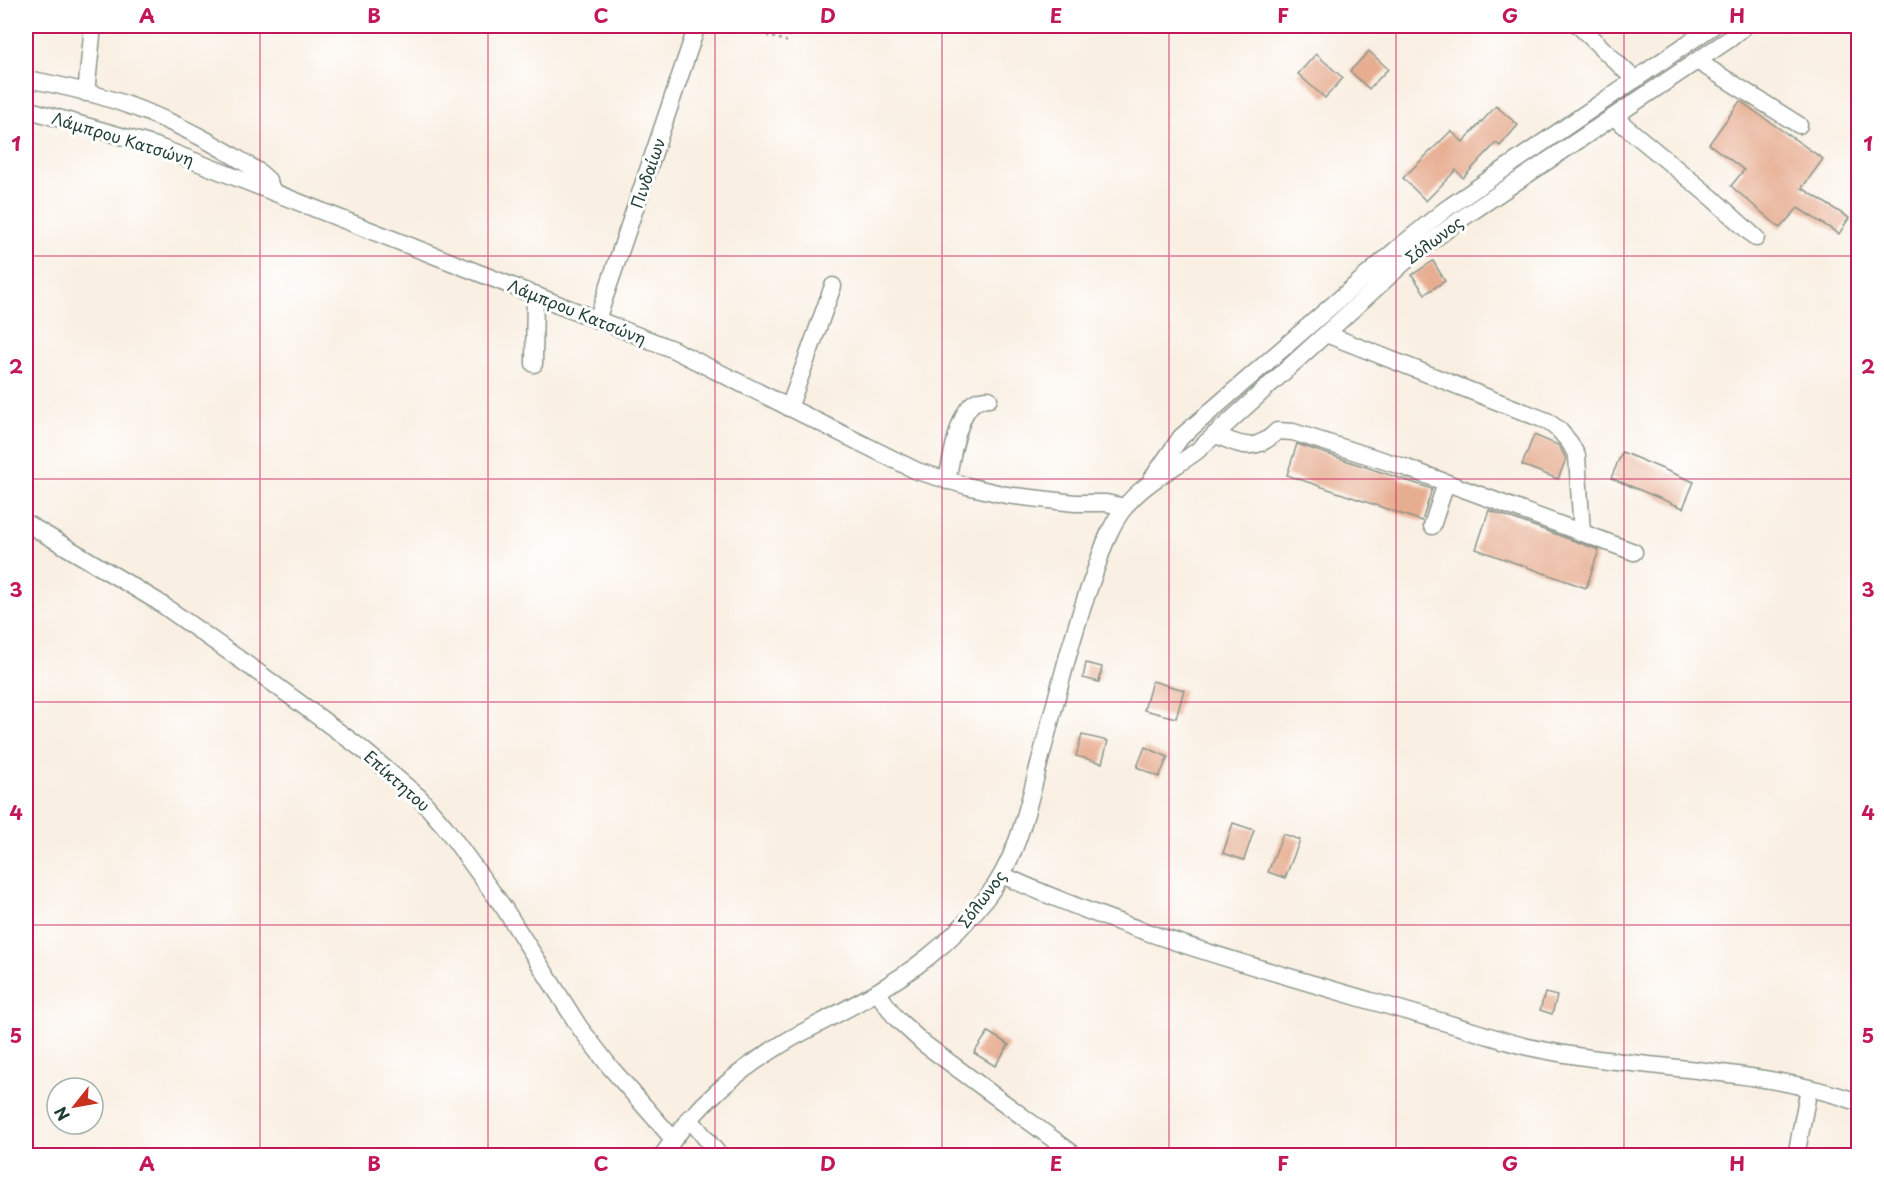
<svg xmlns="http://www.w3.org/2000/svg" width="1884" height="1181" font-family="'Playpen Sans',sans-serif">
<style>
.building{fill:#e7ad91}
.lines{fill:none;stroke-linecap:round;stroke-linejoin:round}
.minor-casing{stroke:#8c968b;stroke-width:19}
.path{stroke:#8c968b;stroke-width:3;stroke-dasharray:1.5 4.5;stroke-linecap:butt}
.minor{stroke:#fff;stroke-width:16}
.grid{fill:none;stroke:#c2185b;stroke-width:1.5;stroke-opacity:0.55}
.labels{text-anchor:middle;stroke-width:6;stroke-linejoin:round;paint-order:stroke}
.street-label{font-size:16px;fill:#1f3d34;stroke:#fff}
.neatline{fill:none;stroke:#c2185b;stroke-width:2}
.grid-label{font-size:20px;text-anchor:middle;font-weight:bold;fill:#c2185b}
</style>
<rect width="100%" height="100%" fill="#fff"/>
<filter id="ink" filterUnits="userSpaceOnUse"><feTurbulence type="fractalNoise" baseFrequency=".0167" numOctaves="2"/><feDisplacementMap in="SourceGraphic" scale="12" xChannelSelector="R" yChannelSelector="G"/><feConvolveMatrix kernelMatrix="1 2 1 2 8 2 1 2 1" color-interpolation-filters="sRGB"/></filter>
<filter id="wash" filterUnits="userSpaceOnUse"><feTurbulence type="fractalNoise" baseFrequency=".008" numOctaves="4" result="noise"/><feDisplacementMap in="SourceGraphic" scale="24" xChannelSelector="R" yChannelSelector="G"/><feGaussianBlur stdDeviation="1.35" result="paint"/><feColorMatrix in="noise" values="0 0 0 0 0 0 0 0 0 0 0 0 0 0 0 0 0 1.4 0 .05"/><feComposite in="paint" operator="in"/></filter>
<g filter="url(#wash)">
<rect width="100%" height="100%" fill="#f9efe2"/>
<g id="blocks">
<g class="building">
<polygon points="1369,51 1388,69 1369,89 1350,71"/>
<polygon points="1316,54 1343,78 1325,98 1298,74"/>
<polygon points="1740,101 1823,159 1802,188 1849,218 1839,234 1798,208 1780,228 1731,186 1744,170 1709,144"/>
<polygon points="1496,106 1518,125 1500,146 1496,143 1463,178 1456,170 1426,201 1403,178 1451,131 1463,142"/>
<polygon points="1433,261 1445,281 1425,294 1412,275"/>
<polygon points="1534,435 1558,445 1561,449 1566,459 1558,479 1522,465"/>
<polygon points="1297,444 1432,489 1422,521 1287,475"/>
<polygon points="1622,452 1694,482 1683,508 1611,478"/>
<polygon points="1489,510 1599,550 1586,588 1476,549"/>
<polygon points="1086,663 1102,667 1099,682 1083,678"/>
<polygon points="1152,681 1184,690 1176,718 1144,710"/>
<polygon points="1082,735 1108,741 1102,763 1076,756"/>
<polygon points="1145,747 1168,757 1159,777 1137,767"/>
<polygon points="1233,823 1254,830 1244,860 1223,853"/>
<polygon points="1283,834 1300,840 1285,878 1268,872"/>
<polygon points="1545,993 1557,996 1552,1014 1540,1010"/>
<polygon points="988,1032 1009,1045 995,1066 974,1053"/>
</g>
</g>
</g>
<g filter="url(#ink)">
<use href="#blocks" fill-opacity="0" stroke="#8c968b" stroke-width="1.5"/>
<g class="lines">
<g class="minor-casing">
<g id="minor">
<polyline points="1579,26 1635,80"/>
<polyline points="1697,61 1799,125"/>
<path d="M 26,79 C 114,94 184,122 259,172 L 268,180 L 273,192"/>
<polyline points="86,93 93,26"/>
<polyline points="26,109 156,146 672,349 917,471 967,486 1006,495 1075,503 1106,503 1125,507"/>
<polyline points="1614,117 1712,198 1756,238"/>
<polyline points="597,320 697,26"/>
<polyline points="1326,334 1547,421 1559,430 1570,443 1577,456 1582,533"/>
<polyline points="534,364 535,294"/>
<polyline points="789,408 833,286"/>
<path d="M 1215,434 C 1239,446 1256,453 1277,431 L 1293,432 L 1404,467 L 1634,552"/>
<polyline points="1151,480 1181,437 1398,248 1446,209 1713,26"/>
<path d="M 947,481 C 951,461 958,412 975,402 C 980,399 984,399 989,399"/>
<polyline points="26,523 157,601 259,673 362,749 419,797 445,827 504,908 580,1028 610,1067 673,1139"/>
<polyline points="1432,526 1446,483"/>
<path d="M 1002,875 C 1121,929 1247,965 1371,1001 C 1406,1011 1441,1021 1476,1032 C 1493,1037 1510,1043 1528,1047 C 1637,1071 1751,1065 1858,1102"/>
<polyline points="877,992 896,1018 923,1043 1076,1156"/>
<polyline points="689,1118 720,1156"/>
<path d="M 662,1156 C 696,1104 739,1069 792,1038 C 838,1013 887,990 928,957 C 950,940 970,919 987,897 C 1017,859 1027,810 1039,764 C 1056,702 1070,640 1092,580 C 1101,555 1107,530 1124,508 C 1142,484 1173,469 1197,451 L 1409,258 L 1461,219 L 1731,38 L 1745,26"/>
<polyline points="1796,1156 1809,1088"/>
</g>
</g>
<polyline class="path" points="733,26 786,41 794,26"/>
<use href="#minor" class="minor"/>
</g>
</g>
<path class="grid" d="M 260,26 L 260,1156M 488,26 L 488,1156M 715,26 L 715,1156M 942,26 L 942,1156M 1169,26 L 1169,1156M 1396,26 L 1396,1156M 1624,26 L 1624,1156M 26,256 L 1858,256M 26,479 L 1858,479M 26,702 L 1858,702M 26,925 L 1858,925"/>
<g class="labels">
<g class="street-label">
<text transform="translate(123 139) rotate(17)" y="6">Λάμπρου Κατσώνη</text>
<text transform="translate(648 173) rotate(-71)" y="6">Πινδαίων</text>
<text transform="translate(1434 240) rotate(-37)" y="6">Σόλωνος</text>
<text transform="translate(577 312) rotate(22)" y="6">Λάμπρου Κατσώνη</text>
<text transform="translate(397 781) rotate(42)" y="6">Επίκτητου</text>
<text transform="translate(982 899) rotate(-53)" y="6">Σόλωνος</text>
</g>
</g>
<rect width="1884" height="1181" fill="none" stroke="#fff" stroke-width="66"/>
<g transform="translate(75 1106) rotate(239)"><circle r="28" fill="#ffffff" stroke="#a5b1ae" stroke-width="1.5"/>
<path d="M0-4.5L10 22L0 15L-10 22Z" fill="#c8321e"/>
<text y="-9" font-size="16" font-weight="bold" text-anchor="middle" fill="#1f3d34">N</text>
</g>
<rect x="33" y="33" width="1818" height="1115" class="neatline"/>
<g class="grid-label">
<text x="147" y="23">A</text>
<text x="374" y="23">B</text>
<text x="601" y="23">C</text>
<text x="828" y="23">D</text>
<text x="1056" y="23">E</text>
<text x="1283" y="23">F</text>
<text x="1510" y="23">G</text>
<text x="1737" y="23">H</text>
<text x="16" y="151">1</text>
<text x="1868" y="151">1</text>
<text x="16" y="374">2</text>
<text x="1868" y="374">2</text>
<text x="16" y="597">3</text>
<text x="1868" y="597">3</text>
<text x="16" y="820">4</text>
<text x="1868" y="820">4</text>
<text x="16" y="1043">5</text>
<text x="1868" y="1043">5</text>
<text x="147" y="1171">A</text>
<text x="374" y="1171">B</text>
<text x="601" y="1171">C</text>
<text x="828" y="1171">D</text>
<text x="1056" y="1171">E</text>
<text x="1283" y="1171">F</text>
<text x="1510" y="1171">G</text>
<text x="1737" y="1171">H</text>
</g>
</svg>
